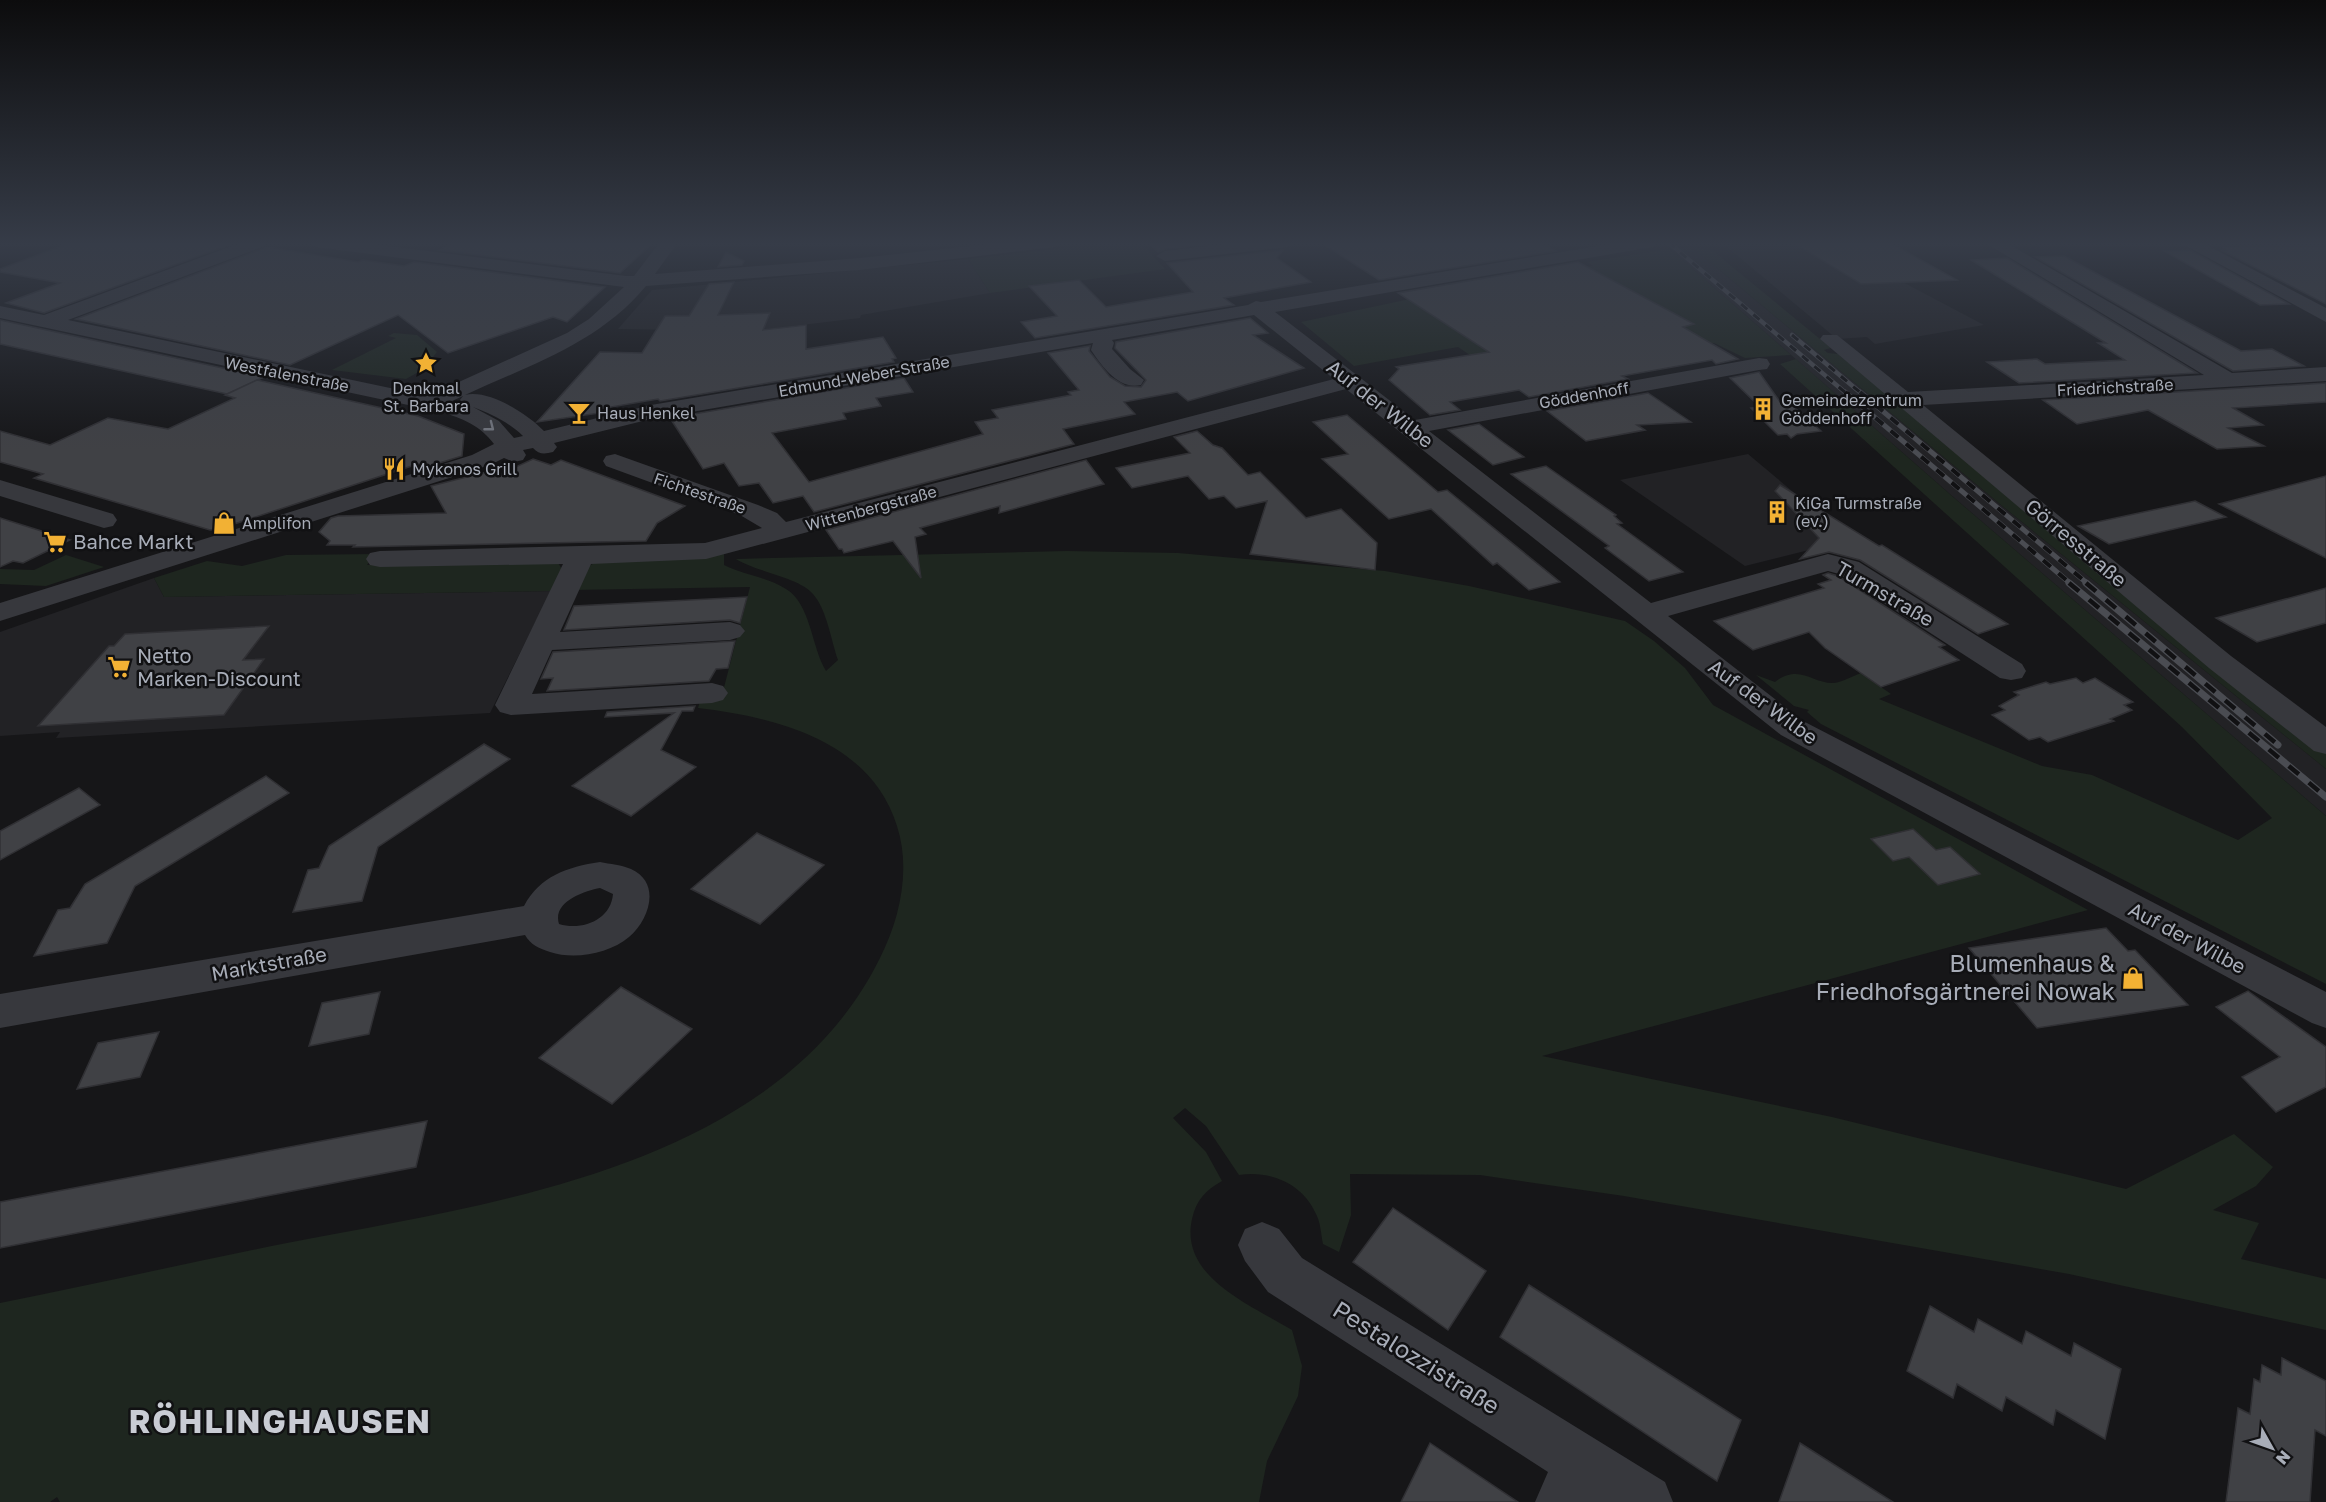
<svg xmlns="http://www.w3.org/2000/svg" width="2326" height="1502" font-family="'Golos Text',sans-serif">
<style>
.built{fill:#222225}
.green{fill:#1e261f}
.building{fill:#404145;stroke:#303034;stroke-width:1.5}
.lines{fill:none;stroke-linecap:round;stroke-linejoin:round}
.minor{fill:#37383d;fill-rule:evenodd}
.rail-far2-casing{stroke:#4a4c52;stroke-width:4.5}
.rail-far1-casing{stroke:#4a4c52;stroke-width:5}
.rail-casing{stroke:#4a4c52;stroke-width:7}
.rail-far2{stroke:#111113;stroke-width:3;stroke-dasharray:8;stroke-linecap:butt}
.rail-far1{stroke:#111113;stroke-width:4;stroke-dasharray:10;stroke-linecap:butt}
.rail{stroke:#111113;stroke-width:4.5;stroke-dasharray:13;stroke-linecap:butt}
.oneway{stroke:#757881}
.labels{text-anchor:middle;stroke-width:5;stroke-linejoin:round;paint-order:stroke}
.far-street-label{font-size:16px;fill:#a8adb8;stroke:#111113}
.far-poi-label{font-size:16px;fill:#a8adb8;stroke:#111113;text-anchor:start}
.street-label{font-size:20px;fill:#a8adb8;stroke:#111113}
.poi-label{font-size:20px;fill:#a8adb8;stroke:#111113;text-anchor:start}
.near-poi-label{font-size:24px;fill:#a8adb8;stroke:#111113;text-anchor:end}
.near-street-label{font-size:24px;fill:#a8adb8;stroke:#111113}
.near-district-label{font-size:32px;font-weight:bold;letter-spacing:1.5px;fill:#c9ccd4;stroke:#111113}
</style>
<rect width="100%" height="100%" fill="#161618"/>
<g class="built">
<polygon points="1721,242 1791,242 1858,283 1895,278 1984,325 1875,344 1867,337 1837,339"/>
<polygon points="1692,247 2001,505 2326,769 2326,816 1952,496 1670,249"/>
<polygon points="968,259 990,293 861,315 860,318 752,331 618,329 652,290"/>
<polygon points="1748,454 1810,506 1836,519 1831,521 1829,545 1745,566 1620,480"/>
<polygon points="154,578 164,597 551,591 490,713 56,738 60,732 0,736 0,632"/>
</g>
<g class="green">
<polygon points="1118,242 1140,242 1165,269 990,293 968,259"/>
<polygon points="1692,247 1713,251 1831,348 1824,350 1828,353 1838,354 2326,753 2326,769 2001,505"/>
<polygon points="1670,249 1791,355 1745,358 1714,343 1507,380 1458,347 1354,366 1301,322 1467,287 1593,266 1587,262"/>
<polygon points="394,333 417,335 437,352 433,357 436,362 406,379 332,370 396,338 388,336"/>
<path d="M 1796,359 L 1952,496 L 2326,816 L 2326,984 L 1821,724 L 1807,712 L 1809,710 L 1794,706 L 1756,675 L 1775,682 C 1800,663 1812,684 1834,683 C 1842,682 1853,676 1861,673 L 1891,694 L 1879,699 L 2042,766 L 2092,775 L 2238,840 L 2272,818 L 2182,727 L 1780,364 Z"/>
<path d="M 1066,551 L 1178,553 L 1385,571 L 1469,586 L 1625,621 L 1654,641 L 1685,668 L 1713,705 L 2088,910 L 1542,1056 L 1832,1117 L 2126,1189 L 2234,1134 L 2273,1167 L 2256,1186 L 2213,1210 L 2259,1223 L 2241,1259 L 2326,1279 L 2326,1330 L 2069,1274 L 1624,1196 L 1480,1175 L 1350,1174 L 1351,1215 L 1339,1252 L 1323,1244 C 1321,1235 1321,1225 1317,1216 C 1304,1184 1271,1170 1239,1175 L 1206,1126 L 1185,1108 L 1173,1118 L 1206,1152 L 1222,1181 C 1206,1190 1196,1200 1192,1219 C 1179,1277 1251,1305 1292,1330 L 1302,1366 L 1298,1396 L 1267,1461 L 1259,1502 L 60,1502 L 57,1497 L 50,1502 L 0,1502 L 0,1303 C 96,1284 191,1262 287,1243 C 491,1204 777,1167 880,958 C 900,919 911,869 897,826 C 871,741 776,717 698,708 L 700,701 L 721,699 L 750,587 L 572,590 L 582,570 L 598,561 L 724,554 L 724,565 C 744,575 767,577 786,589 C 811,604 811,646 826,671 L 838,660 C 831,640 827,610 813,594 C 799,577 756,572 736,559 Z"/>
<polygon points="376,554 367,565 557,561 563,571 551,591 164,597 154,578 207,561 242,566 286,555"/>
<polygon points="66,555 104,567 46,586 0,584 0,569 34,570"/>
</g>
<g class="building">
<polygon points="72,242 237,242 44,313 6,303 60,283 0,272 0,269"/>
<polygon points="456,242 654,242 620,273 439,250"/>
<polygon points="1148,242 1224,242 1165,249 1158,252"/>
<polygon points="1320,242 1540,242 1556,251 1379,280"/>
<polygon points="1792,242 1889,242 1957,280 1861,284"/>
<polygon points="2326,246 2326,304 2221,250 2227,250 2223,247"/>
<polygon points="267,247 358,262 363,260 404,266 414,262 605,287 567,322 553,317 448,353 398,315 290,365 76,319"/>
<polygon points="1283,250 1277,258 1311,282 1224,298 1234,305 1035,338 1021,322 1057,316 1029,286 1079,280 1106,307 1193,292 1167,263"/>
<polygon points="2190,250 2289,304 2260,305 2164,251"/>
<polygon points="726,252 744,261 742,265 718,267"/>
<polygon points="2064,256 2241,351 2272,349 2304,366 2233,371 2035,257"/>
<polygon points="2007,258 2197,373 2019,383 1987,362 2037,359 2045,364 2125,360 2098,343 2106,343 1971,260"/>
<polygon points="1578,262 1694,324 1683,327 1738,359 1716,364 1712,360 1622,376 1628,379 1529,397 1519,390 1450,402 1460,410 1430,415 1389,380 1399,369 1396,367 1401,366 1489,352 1398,293"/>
<polygon points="734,282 718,315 770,313 763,330 806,325 806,349 883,337 896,358 892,359 894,362 660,401 658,399 599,409 600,413 537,422 600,352 642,353 665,316 689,316 709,284"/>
<polygon points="1250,318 1268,333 1253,335 1304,368 1188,401 1177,392 1124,402 1135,414 1063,429 1074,444 814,512 803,496 773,503 759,483 739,486 724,463 703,469 670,418 904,378 913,392 876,398 881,406 843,413 846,419 772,433 809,482 983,434 975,422 998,418 992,410 1071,395 1068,392 1079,390 1048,353 1090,346 1089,351 1110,377 1125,386 1141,387 1146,380 1115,348 1116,342"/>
<polygon points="0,320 264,377 227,394 0,344"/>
<polygon points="1759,372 1783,406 1793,406 1821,431 1797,434 1791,438 1787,434 1778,435 1751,408 1760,407 1730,378"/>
<polygon points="257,380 418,416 464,434 462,456 420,469 418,464 222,528 210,530 34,478 43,474 0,462 0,431 50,445 108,418 168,429 235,398 225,395"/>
<polygon points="2326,383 2326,402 2233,408 2263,425 2228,428 2264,446 2217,449 2148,410 2077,424 2043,400"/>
<polygon points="1648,393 1691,422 1637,425 1645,430 1586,441 1547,411"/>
<polygon points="1347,415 1438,492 1447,490 1560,582 1529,590 1497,563 1493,565 1431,509 1389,519 1322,459 1348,454 1313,422"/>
<polygon points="1479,424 1503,442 1524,457 1493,465 1448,430"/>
<polygon points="1197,431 1213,445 1222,448 1248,475 1260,472 1306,518 1341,509 1377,543 1375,570 1250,554 1267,501 1236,508 1224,496 1209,499 1188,476 1132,488 1116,468 1190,453 1174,437"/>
<polygon points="533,459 551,465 561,460 685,506 657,523 646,541 353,547 355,545 327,545 330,541 319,532 331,518 338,516 446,513 431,486 490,471 494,477"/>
<polygon points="1086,460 1104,484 999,513 1000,506 920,528 926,534 915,537 921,578 893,541 844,553 842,549 839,549 826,530"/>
<polygon points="1546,466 1616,515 1614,516 1622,523 1617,524 1683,572 1649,581 1605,548 1609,546 1511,474"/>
<polygon points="2326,476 2326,558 2219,504"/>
<polygon points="1780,485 1879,546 1882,545 2008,624 1978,634 1860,560 1829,552 1800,559 1819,538 1775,491"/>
<polygon points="2195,501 2226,517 2109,544 2078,526"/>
<polygon points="0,518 70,540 23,563 13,561 0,567"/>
<polygon points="1828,573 1838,576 1945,645 1939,647 1959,660 1881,687 1825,648 1809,632 1753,650 1714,621 1824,588 1818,584 1831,580 1823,575"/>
<polygon points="2326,588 2326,623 2257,642 2216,618"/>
<polygon points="747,597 740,623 730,620 564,630 574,606"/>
<polygon points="269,626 243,660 264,659 224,715 38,726 109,646 114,646 125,634"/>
<polygon points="735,641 728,668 716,669 709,681 547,691 553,678 541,679 553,652"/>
<polygon points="2076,678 2083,683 2095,678 2133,702 2124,705 2132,710 2110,719 2114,721 2048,742 2040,737 2029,740 1992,715 2005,710 1999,706 2019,695 2014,692 2046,682 2050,684"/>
<polygon points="695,706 693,711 682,711 661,750 696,767 631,816 572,786 674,713 605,717 607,712"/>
<polygon points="484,744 510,759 378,847 362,901 293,912 308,870 319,868 329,846"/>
<polygon points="266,776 289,793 135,886 107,943 34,956 58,910 70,908 85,884"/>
<polygon points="79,788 100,805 0,860 0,831"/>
<polygon points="1913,829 1936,850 1950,847 1980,874 1938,885 1909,857 1893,861 1871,839"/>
<polygon points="757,833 824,865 760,924 691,889"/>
<polygon points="2106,928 2128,951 2135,950 2188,1005 2037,1028 1969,948"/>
<polygon points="621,987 692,1029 612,1104 539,1058"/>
<polygon points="2248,991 2326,1047 2326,1087 2276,1112 2242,1077 2280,1057 2216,1007"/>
<polygon points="380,992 369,1034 309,1046 322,1003"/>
<polygon points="159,1032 140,1077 77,1089 98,1043"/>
<polygon points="427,1121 416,1167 0,1248 0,1202"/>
<polygon points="1393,1208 1486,1271 1448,1330 1353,1262"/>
<polygon points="1529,1285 1741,1420 1717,1481 1500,1337"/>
<polygon points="1930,1306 1974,1332 1978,1319 2022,1344 2026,1331 2071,1356 2074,1343 2121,1369 2105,1439 2056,1410 2053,1425 2006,1397 2002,1411 1957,1384 1953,1398 1907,1371"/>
<polygon points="2282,1358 2326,1381 2326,1436 2315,1430 2310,1502 2226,1502 2238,1408 2250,1414 2254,1379 2260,1382 2262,1365 2281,1375"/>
<polygon points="1430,1443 1518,1502 1401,1502"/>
<polygon points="1800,1443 1893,1502 1779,1502"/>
</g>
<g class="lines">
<g class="minor">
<path d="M 243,242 L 268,242 L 265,246 L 68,320 L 428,396 L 567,333 L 589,319 L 624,287 L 316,247 L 307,242 L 356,242 L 626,276 L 634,276 L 660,242 L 678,242 L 655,274 L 860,258 L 1009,242 L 1064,242 L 1055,247 L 860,270 L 646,286 C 599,343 530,365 465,395 C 489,389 528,414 544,431 L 651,405 L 1248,305 L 1256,301 L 1261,302 L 1622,242 L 1661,242 L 1652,247 L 1275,312 L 1415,420 L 1759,358 L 1767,359 L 1770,364 L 1767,369 L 1759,370 L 1429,431 L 1651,603 L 1828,554 L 1859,562 L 2022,664 L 2026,671 L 2022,678 L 2011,680 L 2000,678 L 1839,574 L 1828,571 L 1668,616 L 1803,721 L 2326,992 L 2326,1028 L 2312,1023 L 1781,735 L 1346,389 L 706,559 L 591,564 L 560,632 L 730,622 L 740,625 L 745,631 L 740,637 L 730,640 L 552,650 L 532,694 L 712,683 L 723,686 L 728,693 L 723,700 L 712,703 L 511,715 L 500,712 L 495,705 L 563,564 L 380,567 L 370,565 L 366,559 L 370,553 L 380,551 L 705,543 L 762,528 L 740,515 L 606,466 L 603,461 L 606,456 L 615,454 L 758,505 L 777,513 L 786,522 L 1334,379 L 1254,315 L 1112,340 L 1114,343 L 1112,349 L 1130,369 L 1144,380 L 1141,385 C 1118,390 1102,366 1091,350 L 1093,343 L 651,419 L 554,443 L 557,447 L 553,452 C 545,454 539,455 533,448 L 523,450 L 526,455 L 523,460 L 514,462 L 504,458 L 490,465 L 0,621 L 0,603 L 472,455 L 494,444 C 481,426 462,418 441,412 L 0,318 L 0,306 L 44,315 ZM 463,396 L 460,400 L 462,404 L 452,401 ZM 473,407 C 492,414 508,422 523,436 L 514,438 L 499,421 Z"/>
<polygon points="1242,242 1296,242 1287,247 1165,261 1156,256 1165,251"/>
<polygon points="1984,242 2005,242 2232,373 2326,367 2326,381 1923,405 2231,656 2326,727 2326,754 2314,751 2209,668 1820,339 1823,335 1837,335 1908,392 2204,375"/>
<polygon points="2179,242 2201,242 2326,308 2326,322"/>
<polygon points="0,480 113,514 117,520 113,526 104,528 0,496"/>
<path d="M 600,862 C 610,864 622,865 631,869 C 662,883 649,920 629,937 C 609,954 574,960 550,952 C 538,948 531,945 525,935 L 0,1028 L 0,994 L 524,906 C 540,876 567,867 600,862 ZM 600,888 L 613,894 C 611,920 582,931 559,924 C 552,902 584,891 600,888 Z"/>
<polygon points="1262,1222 1279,1229 1302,1258 1665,1482 1673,1502 1535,1502 1548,1472 1268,1292 1245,1261 1238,1245 1245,1229"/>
</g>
<g class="rail-far2-casing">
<g id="rail-far2">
<polyline points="1668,242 1847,394"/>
<polyline points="1792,335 1862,394"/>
</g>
</g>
<g class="rail-far1-casing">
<g id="rail-far1">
<polyline points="1845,392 2071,584"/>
<polyline points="1860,392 2088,584"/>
</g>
</g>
<g class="rail-casing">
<g id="rail">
<polyline points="2069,583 2326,797"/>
<polyline points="2086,583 2278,745"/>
</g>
</g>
<use href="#rail-far2" class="rail-far2"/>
<use href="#rail-far1" class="rail-far1"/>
<use href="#rail" class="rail"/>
</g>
<defs><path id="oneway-chevron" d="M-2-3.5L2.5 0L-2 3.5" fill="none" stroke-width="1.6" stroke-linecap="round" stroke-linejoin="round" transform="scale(1.5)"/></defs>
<use class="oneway" href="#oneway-chevron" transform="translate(490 427) rotate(38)"/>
<linearGradient id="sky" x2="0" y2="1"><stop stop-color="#0c0c0d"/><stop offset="0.54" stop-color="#363c48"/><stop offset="1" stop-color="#363c48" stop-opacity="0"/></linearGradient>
<rect width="2326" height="452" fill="url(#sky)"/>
<defs>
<g id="sight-bare" transform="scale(1.8)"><path d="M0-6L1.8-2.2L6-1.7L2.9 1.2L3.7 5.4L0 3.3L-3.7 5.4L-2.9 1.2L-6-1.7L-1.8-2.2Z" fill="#f2b134" stroke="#111113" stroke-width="2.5" paint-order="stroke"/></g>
<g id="building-bare" transform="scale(1.8)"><path d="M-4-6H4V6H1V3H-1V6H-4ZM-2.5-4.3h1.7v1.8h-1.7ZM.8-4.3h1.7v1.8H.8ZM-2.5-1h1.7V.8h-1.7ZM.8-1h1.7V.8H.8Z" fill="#f2b134" stroke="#111113" stroke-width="2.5" paint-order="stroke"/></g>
<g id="bar-bare" transform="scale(1.8)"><path d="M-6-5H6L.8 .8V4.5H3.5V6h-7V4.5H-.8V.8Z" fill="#f2b134" stroke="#111113" stroke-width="2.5" paint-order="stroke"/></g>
<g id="restaurant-bare" transform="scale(1.8)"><path d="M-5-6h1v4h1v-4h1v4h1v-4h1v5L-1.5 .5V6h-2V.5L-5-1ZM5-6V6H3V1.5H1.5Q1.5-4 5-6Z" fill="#f2b134" stroke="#111113" stroke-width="2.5" paint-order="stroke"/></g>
<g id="shop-bare" transform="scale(1.8)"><path d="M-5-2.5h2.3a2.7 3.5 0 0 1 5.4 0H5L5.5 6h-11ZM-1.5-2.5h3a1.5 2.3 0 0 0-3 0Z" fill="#f2b134" stroke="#111113" stroke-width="2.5" paint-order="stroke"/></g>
<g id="supermarket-bare" transform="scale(1.8)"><path d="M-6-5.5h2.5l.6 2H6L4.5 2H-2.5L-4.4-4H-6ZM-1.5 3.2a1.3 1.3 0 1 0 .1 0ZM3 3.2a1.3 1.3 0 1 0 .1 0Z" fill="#f2b134" stroke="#111113" stroke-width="2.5" paint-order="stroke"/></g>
</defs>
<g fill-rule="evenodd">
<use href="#sight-bare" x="426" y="363"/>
<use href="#building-bare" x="1763" y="409"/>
<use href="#bar-bare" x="579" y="413"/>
<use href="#restaurant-bare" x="394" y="469"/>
<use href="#building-bare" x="1777" y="512"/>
<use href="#shop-bare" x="224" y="523"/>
<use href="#supermarket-bare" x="55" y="542"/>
<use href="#supermarket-bare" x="119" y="667"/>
<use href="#shop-bare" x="2133" y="978"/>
</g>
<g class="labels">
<g class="far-street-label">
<text transform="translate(287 374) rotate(11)" y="6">Westfalenstraße</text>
<text transform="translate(864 376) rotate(-10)" y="6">Edmund-Weber-Straße</text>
<text transform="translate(2115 387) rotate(-3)" y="6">Friedrichstraße</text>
<text transform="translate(1584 395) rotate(-10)" y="6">Göddenhoff</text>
<text transform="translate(700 493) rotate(19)" y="6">Fichtestraße</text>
<text transform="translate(871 508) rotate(-15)" y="6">Wittenbergstraße</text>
</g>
<g class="far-poi-label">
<text x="426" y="394" text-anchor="middle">Denkmal<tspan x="426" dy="18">St. Barbara</tspan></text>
<text x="1781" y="406">Gemeindezentrum<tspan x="1781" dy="18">Göddenhoff</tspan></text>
<text x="597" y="419">Haus Henkel</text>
<text x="412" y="475">Mykonos Grill</text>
<text x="1795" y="509">KiGa Turmstraße<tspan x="1795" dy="18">(ev.)</tspan></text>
<text x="242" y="529">Amplifon</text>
</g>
<g class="street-label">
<text transform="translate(1380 404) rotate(38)" y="7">Auf der Wilbe</text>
<text transform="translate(2076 543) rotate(40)" y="7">Görresstraße</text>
<text transform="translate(1885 594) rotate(30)" y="7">Turmstraße</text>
<text transform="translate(1763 702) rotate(36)" y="7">Auf der Wilbe</text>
<text transform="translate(2187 938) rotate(28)" y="7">Auf der Wilbe</text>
<text transform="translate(269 964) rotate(-10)" y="7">Marktstraße</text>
</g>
<g class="poi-label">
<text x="73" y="549">Bahce Markt</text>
<text x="137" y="663">Netto<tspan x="137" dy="23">Marken-Discount</tspan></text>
</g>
<g class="near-poi-label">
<text x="2115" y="972">Blumenhaus &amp;<tspan x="2115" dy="28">Friedhofsgärtnerei Nowak</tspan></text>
</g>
<g class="near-street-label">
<text transform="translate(1416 1358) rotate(32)" y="8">Pestalozzistraße</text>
</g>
<g class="near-district-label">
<text x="280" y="1433">RÖHLINGHAUSEN</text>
</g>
</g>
<g transform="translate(2272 1448) rotate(130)" stroke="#111113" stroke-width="4.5" paint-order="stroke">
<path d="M0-4.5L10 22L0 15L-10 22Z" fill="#a8adb8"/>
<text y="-9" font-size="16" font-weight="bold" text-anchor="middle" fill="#a8adb8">N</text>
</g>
</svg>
